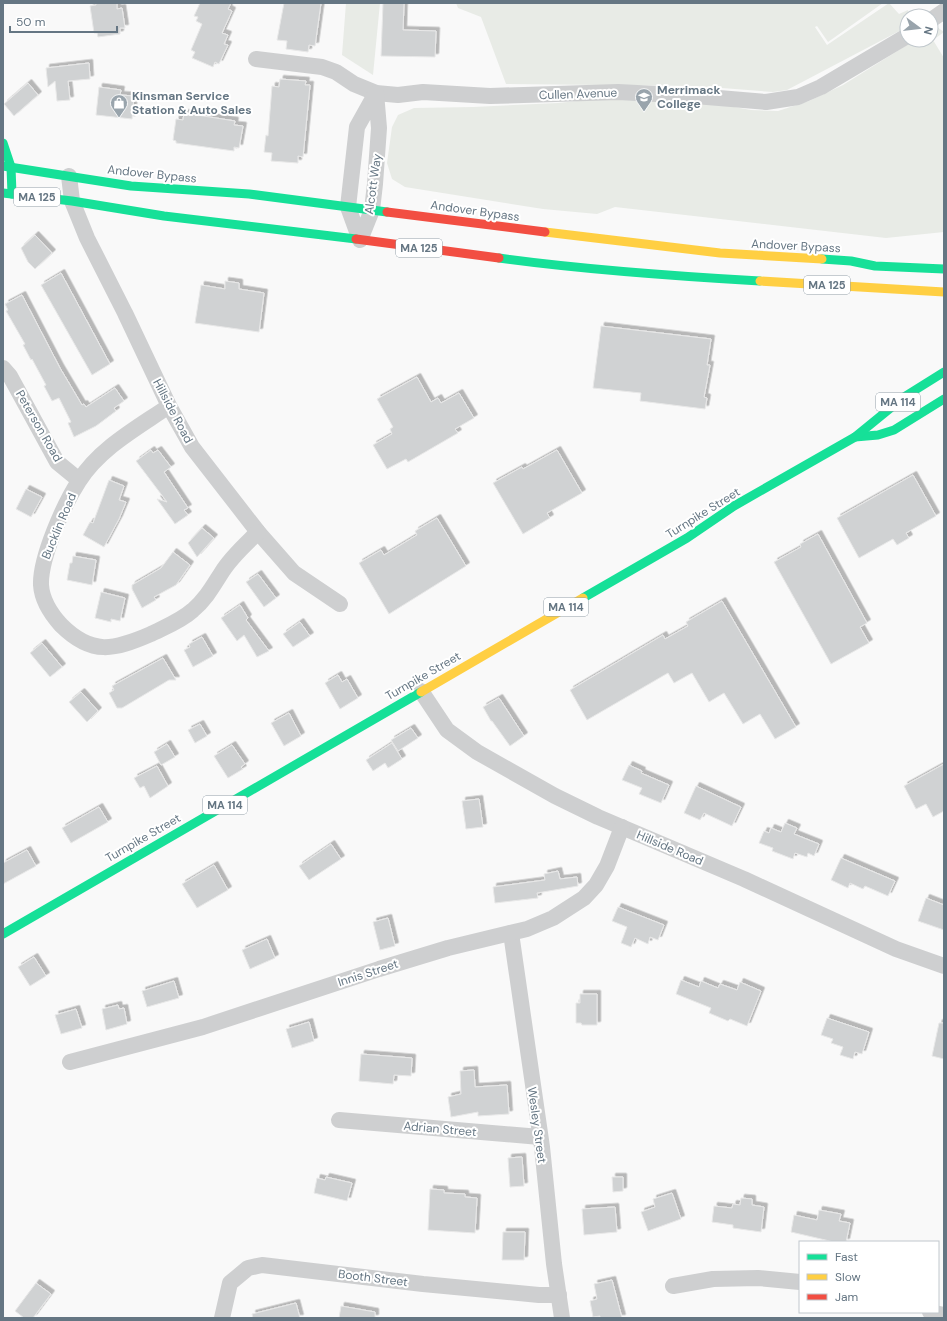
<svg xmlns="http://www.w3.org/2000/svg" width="947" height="1321" font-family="'DM Sans',sans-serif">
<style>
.green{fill:#e8ebe6}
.building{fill:#d0d2d3;stroke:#e8e8e8;filter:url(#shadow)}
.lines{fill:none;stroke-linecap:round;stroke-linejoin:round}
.street{stroke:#cecfd0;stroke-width:16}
.fast{stroke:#16e098;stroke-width:9}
.slow{stroke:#ffcf43;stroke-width:9}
.jam{stroke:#f24e42;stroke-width:9}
.labels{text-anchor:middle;stroke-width:4;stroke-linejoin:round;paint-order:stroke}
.shield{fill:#fff;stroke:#939fa8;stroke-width:1}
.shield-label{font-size:11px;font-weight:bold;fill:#657683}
.poi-label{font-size:12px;font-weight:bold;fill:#657683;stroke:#fff;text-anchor:start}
.street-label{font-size:12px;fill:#657683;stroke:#fff}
</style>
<defs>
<filter id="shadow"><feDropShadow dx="3.5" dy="-3.5" stdDeviation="0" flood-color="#0004"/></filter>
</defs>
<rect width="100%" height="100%" fill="#f9f9f9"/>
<g class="green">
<polygon points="346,3 380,3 373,75 342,55"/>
<polygon points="456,3 883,3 828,42 817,26 815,27 827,45 889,3 899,14 908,10 909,16 907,16 907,27 787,90 773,92 696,86 506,84 481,17 458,8"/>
<polygon points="937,27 944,32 933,40 944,58 944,232 886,238 615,207 597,214 543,209 405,187 392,179 387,163 392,127 398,115 414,108 473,107 558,103 606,98 706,102 751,110 778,111 809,101 843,85 915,40 931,40 931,29"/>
</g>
<g class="building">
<polygon points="96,3 117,3 117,9 122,8 125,28 120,28 120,34 98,37 97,33 94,33 90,6 96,5"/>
<polygon points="200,3 231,3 228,9 232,11 222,33 228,35 224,44 228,45 219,64 215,62 213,67 192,58 195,52 191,50 202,24 196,21 198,17 194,16"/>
<polygon points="284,3 321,3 315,46 309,45 308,52 286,49 287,41 277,40"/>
<polygon points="383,3 404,3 403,30 436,31 435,57 381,56"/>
<polygon points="89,63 90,79 68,81 70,100 57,101 55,81 48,87 46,68"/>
<polygon points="280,79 306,81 305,85 310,85 303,157 298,156 298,163 271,161 272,153 264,152 266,135 268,136 272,86 279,87"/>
<polygon points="28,83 38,95 14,116 4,104"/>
<polygon points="99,87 121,90 120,95 134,96 132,119 96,115"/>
<polygon points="184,113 235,121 234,125 243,126 239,148 234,147 234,151 176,143 176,141 173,140 176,119 183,120"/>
<polygon points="35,235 52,253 35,269 28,262 21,248"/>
<polygon points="61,273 110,364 92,375 41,285"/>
<polygon points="225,281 239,283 239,289 264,293 259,332 195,323 201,285 225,289"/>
<polygon points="22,295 60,368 82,405 84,404 86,407 115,388 124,401 114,408 116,411 96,426 74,437 68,423 71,422 59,398 52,401 44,386 46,385 32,359 31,360 23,345 25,344 6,311 8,310 5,304"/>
<polygon points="601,326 711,339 707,365 710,365 704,397 707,398 705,409 640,401 641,393 593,388"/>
<polygon points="417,377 431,402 438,398 441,403 459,393 474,418 455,429 458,433 408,462 406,459 387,469 373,445 392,434 390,429 393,427 377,399"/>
<polygon points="151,450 153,453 158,450 171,467 164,472 188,508 184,510 188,515 175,524 157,499 167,502 136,461"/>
<polygon points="557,450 582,493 547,513 550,518 523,534 493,483 522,467 523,469"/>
<polygon points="913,475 936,516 906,533 909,538 897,545 893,539 859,558 837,518"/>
<polygon points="109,480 124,486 119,500 126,502 119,519 104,547 83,535 90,522 93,523"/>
<polygon points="26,489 42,497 31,517 16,509"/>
<polygon points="437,518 466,566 389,614 359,563 381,550 384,555 417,535 415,531"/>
<polygon points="202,528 214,538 197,557 188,543"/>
<polygon points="818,534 867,623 860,627 869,643 831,664 774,562 801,547 800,544"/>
<polygon points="173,552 190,565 176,585 154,597 156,600 142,608 132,589 132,585 161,568"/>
<polygon points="73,556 96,560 92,585 67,580 70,563 72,563"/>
<polygon points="258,574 276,598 264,607 246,582"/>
<polygon points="101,592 125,598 120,621 111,619 111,622 95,618"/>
<polygon points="722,601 796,727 775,739 760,714 743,724 724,693 709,702 692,673 674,683 668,673 587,720 570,690 663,635 665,639 688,626 686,622"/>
<polygon points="240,605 248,618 246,620 269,651 257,657 244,635 237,641 221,618"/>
<polygon points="300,622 310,636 293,647 283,634"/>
<polygon points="202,637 213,656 193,667 184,650 190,647 189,644"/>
<polygon points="42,643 62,667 50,677 30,653"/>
<polygon points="163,658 176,680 169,680 122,708 117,708 109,693 114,690 112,686"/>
<polygon points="338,675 342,682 347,679 358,698 340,709 325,683"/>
<polygon points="81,692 98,711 87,722 69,702"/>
<polygon points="499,698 524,736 510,746 492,721 491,721 483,707"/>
<polygon points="289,713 301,736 284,746 271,723"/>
<polygon points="200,724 207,736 195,743 188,730"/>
<polygon points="411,728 418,738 398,751 391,740"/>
<polygon points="392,743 402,759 388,768 385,763 373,771 366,760"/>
<polygon points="167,744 175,757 161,765 154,752"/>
<polygon points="232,745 245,764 241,767 243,769 228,778 214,756"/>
<polygon points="944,764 944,811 933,817 926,804 916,809 904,786"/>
<polygon points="629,765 642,771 641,773 669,785 661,803 639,794 642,788 622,780"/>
<polygon points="157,766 168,786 150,798 144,786 140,788 134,778"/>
<polygon points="696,786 741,807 732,826 704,813 700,820 684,813"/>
<polygon points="479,799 483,827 466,829 462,801"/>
<polygon points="99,807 108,822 71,843 62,828"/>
<polygon points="785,823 797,828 794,834 819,844 814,856 808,853 807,857 795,853 793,859 772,851 773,848 759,843 764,831 769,833 771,828 781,832"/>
<polygon points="331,844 341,859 309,880 299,866"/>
<polygon points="27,850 36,866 3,884 3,863"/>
<polygon points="841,858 895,881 888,896 865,886 863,889 850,883 848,888 831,880"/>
<polygon points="214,865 228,890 197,908 182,884"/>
<polygon points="558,871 560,879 577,877 578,886 537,893 538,898 495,903 493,887 545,880 544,874"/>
<polygon points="926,898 944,905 944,930 918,921"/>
<polygon points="618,907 664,925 658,940 650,937 648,944 635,938 631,947 621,943 627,927 612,921"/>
<polygon points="388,918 395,946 380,950 373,922"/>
<polygon points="267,939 275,958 250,969 242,950"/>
<polygon points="34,957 46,976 30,986 18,967"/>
<polygon points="681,980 699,987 701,981 718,988 720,984 737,990 740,982 761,991 747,1026 730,1019 728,1021 709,1013 711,1008 676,994"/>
<polygon points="174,981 179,998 147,1007 142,991"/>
<polygon points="580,994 597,994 597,1025 582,1025 581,1023 576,1023 576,1003 580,1003"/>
<polygon points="118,1005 119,1009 124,1008 127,1024 106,1030 102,1009"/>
<polygon points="76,1009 82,1028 61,1034 55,1015"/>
<polygon points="827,1018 869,1032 862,1054 855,1052 853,1059 840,1055 843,1047 831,1043 833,1039 821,1035"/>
<polygon points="309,1022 314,1041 292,1048 286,1029"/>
<polygon points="939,1023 944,1023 944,1059 932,1056"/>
<polygon points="361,1054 412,1058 411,1076 394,1075 393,1084 359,1081"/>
<polygon points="474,1070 475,1087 507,1085 509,1114 478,1116 478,1112 451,1117 448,1097 461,1094 460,1071"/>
<polygon points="522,1157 524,1186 510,1187 508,1158"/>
<polygon points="326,1177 352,1183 347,1201 314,1193 317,1178 325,1180"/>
<polygon points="612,1177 623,1177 623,1191 613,1192"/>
<polygon points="430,1189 444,1190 444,1193 465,1194 465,1197 477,1198 475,1233 428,1230"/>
<polygon points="672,1193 681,1219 648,1231 641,1212 655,1207 653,1199"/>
<polygon points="741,1198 752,1199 752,1205 764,1207 761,1232 733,1228 733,1225 712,1222 714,1206 732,1208 733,1204 740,1205"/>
<polygon points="615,1207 617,1232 584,1235 582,1209"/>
<polygon points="819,1210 841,1214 839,1221 850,1223 846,1242 834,1242 791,1232 794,1215 817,1220"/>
<polygon points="503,1232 525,1232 524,1260 502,1260"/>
<polygon points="612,1280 622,1318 600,1318 600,1316 593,1317 590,1301 597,1299 594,1284"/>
<polygon points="36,1283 51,1294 33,1318 24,1318 15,1311"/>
<polygon points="296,1303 300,1318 253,1318 252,1314"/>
<polygon points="341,1306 375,1312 375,1318 339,1318"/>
</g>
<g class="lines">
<g class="street">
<polyline points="931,20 944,11"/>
<polyline points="256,59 322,67 336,72 354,84 376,93 398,95 423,92 490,96 618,92 695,96 766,102 798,97 821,87 907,36"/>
<polygon points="376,93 379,128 375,184 372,210 360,240 348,207 357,127"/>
<polyline points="69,176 72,201 87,238 125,313 169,406 192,447 258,532 294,573 340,604"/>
<polyline points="3,368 10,376 57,462 79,480"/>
<path d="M 169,406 C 137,428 100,448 79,481 C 64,504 40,558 41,585 C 42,600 51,614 61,625 C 92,656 114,650 151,634 C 165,627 181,621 193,610 C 206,599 213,586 222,572 C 231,557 246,544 258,532"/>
<polyline points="421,691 447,730 477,752 555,796 598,817 744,879 896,949 944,966"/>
<polyline points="511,933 542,1147 554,1264 562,1318"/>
<polyline points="70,1062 203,1027 379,969 448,948 527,929 553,918 584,898 596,885 607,866 622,827"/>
<polyline points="339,1120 540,1137"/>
<polyline points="673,1286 713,1279 758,1278 800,1282"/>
<polyline points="930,1312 944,1315"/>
<polyline points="222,1318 230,1283 248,1268 262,1265 423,1284 539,1295 559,1295"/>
</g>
<g class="fast">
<polyline points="3,143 11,167 12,194"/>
<polyline points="3,166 131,186 249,194 387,212"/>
<polyline points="3,193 72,201 164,216 356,239"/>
<path d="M 499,258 C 586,270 673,276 760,281"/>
<polyline points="822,259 851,261 875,266 944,269"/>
<polyline points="855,437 878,435 894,430 944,399"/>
<polyline points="583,598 687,538 734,506 855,437 904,397 944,372"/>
<polyline points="3,934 421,692"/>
</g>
<g class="slow">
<polyline points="545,232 720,253 822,259"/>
<polyline points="760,281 944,292"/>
<polyline points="421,692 583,598"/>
</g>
<g class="jam">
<polyline points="387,212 545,232"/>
<polyline points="356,239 499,258"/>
</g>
</g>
<defs>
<g id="university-pin" transform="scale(0.9)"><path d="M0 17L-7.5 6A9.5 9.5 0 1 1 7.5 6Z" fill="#99a4ac" stroke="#fff"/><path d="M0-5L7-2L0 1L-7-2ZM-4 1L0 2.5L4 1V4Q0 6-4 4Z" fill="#fff"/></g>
<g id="shop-pin" transform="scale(0.9)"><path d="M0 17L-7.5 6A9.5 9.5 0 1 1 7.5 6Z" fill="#99a4ac" stroke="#fff"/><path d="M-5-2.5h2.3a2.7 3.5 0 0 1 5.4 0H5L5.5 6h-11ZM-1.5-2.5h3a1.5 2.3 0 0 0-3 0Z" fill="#fff"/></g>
</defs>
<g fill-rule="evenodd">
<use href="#university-pin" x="644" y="97"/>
<use href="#shop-pin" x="119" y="103"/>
</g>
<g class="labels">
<g class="shield">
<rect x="14" y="188" width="46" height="18" rx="3"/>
<rect x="396" y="239" width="46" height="18" rx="3"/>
<rect x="804" y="276" width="46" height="18" rx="3"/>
<rect x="876" y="393" width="44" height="18" rx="3"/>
<rect x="544" y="598" width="44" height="18" rx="3"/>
<rect x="203" y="796" width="44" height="18" rx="3"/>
</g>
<g class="shield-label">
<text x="37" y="201">MA 125</text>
<text x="419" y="252">MA 125</text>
<text x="827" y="289">MA 125</text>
<text x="898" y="406">MA 114</text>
<text x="566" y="611">MA 114</text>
<text x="225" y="809">MA 114</text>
</g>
<g class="poi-label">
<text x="657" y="94">Merrimack<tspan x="657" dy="14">College</tspan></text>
<text x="132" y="100">Kinsman Service<tspan x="132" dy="14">Station &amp; Auto Sales</tspan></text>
</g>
<g class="street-label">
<text transform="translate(578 94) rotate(-2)" y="4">Cullen Avenue</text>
<text transform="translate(152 174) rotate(6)" y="4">Andover Bypass</text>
<text transform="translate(373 184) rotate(-82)" y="4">Alcott Way</text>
<text transform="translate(475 211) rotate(8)" y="4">Andover Bypass</text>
<text transform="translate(796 246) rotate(3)" y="4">Andover Bypass</text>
<text transform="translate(173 411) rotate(62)" y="4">Hillside Road</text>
<text transform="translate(39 426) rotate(60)" y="4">Peterson Road</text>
<text transform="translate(703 513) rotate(-32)" y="4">Turnpike Street</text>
<text transform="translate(59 526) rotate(-67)" y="4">Bucklin Road</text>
<text transform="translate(423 676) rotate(-30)" y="4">Turnpike Street</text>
<text transform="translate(143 838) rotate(-30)" y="4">Turnpike Street</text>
<text transform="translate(670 848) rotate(23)" y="4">Hillside Road</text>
<text transform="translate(368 973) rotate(-18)" y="4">Innis Street</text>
<text transform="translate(537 1125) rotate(82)" y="4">Wesley Street</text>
<text transform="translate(440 1129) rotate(5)" y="4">Adrian Street</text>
<text transform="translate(373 1278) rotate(7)" y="4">Booth Street</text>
</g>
</g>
<rect width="947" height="1321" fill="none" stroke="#657683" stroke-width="8"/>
<rect x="799" y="1241" width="140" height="72" fill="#ffffff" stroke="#c1c8cd"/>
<rect x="807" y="1254" width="20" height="6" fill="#16e098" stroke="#c1c8cd"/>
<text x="835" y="1261" font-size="12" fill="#657683">Fast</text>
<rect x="807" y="1274" width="20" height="6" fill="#ffcf43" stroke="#c1c8cd"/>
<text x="835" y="1281" font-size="12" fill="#657683">Slow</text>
<rect x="807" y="1294" width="20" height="6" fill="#f24e42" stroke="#c1c8cd"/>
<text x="835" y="1301" font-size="12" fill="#657683">Jam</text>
<g transform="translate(919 28) rotate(105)"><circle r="19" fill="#ffffff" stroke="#c1c8cd"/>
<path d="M0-3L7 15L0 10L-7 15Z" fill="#99a4ac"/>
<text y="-6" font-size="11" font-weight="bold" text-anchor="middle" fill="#657683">N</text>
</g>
<path d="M10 26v6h107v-6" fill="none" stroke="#657683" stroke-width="2"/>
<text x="16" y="26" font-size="12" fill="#657683" stroke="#ffffff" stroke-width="3" paint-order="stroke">50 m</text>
</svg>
